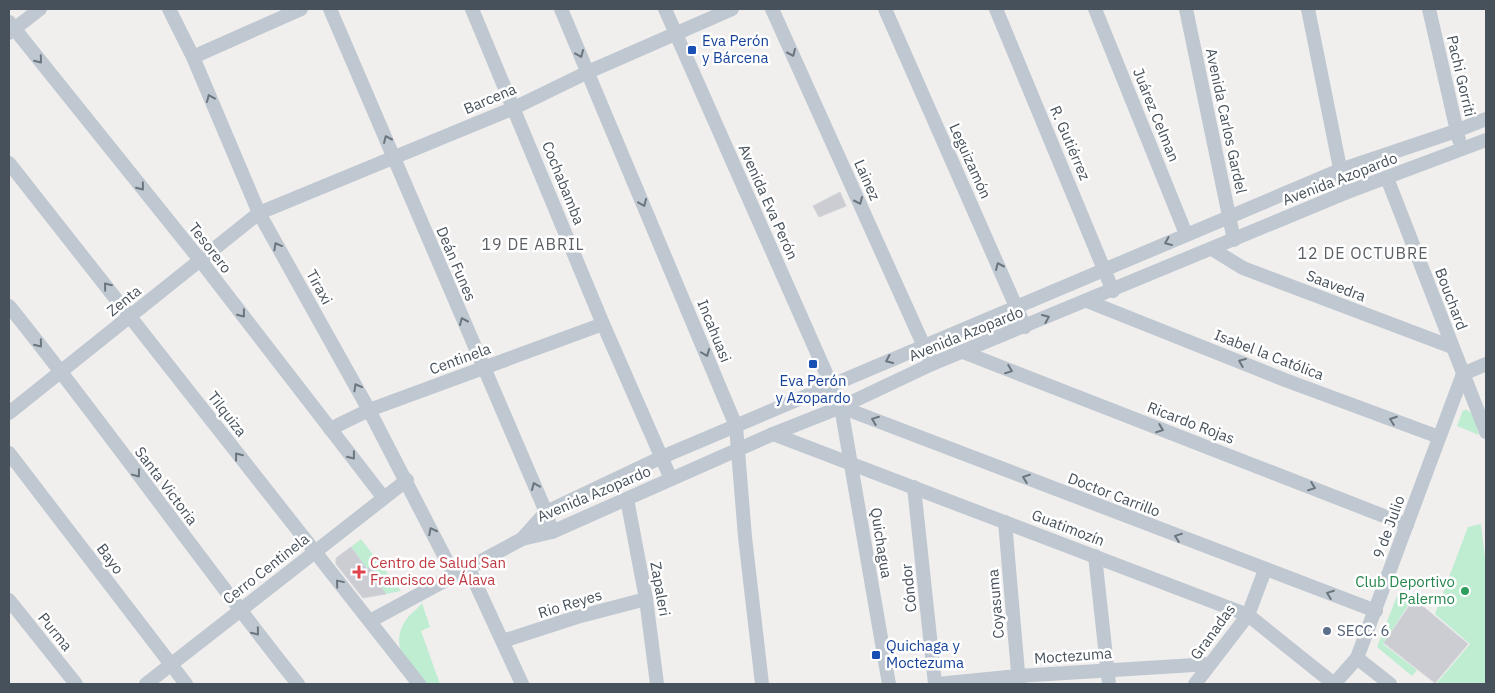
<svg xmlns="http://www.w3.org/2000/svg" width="1495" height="693" font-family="'IBM Plex Sans',sans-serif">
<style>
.green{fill:#beedd1}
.building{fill:#cbcdd3;stroke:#d2d4d9}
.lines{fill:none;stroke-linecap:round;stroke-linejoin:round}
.minor{stroke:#bfc8d0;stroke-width:14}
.oneway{stroke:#6b757e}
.transit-dot{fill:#1a4fb4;stroke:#fff;stroke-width:2}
.health-dot{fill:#e0444e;stroke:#fff;stroke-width:2}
.leisure-dot{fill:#2e9e5b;stroke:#fff;stroke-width:2}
.service-dot{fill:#5c6f8a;stroke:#fff;stroke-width:2}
.labels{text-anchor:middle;stroke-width:5;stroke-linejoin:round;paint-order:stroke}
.transit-label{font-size:15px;fill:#164399;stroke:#fff;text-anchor:start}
.street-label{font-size:15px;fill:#47515b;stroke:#fff}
.health-label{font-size:15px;fill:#be3a42;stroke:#fff;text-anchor:start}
.leisure-label{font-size:15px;fill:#27864d;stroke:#fff;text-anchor:end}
.service-label{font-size:15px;fill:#4e5e75;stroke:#fff;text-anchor:start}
.neighbourhood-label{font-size:16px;letter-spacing:1px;fill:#5b5e63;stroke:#fff}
</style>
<rect width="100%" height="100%" fill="#f1eeee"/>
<g class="green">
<polygon points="1463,410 1467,410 1473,414 1479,435 1457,426"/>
<polygon points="1481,524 1486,567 1486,684 1436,684 1470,644 1435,614 1468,527"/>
<polygon points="361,539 401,591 386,594 374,578 378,575 372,567 367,569 351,547"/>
<polygon points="1397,596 1409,604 1383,644 1417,670 1412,676 1377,647"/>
<path d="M 422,603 L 430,627 L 421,631 L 440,684 L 420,684 C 406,662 388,643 408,617 C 412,612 418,609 422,603 Z"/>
</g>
<g class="building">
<polygon points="840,192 846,206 819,217 813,206"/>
<polygon points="351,547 367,569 372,567 378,576 374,578 386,594 363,598 336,564 336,558"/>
<polygon points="1414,599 1468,644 1435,683 1384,643"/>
</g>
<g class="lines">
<g class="minor">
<polyline points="169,9 193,57 259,213 369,410 454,575"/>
<polyline points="330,9 546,512 552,532"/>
<polyline points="472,9 603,324 671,479"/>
<polyline points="561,9 736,426 745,537 762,684"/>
<polyline points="665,9 841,407 889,684"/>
<polyline points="772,9 932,364"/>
<polyline points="885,9 1025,327"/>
<polyline points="996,9 1113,291"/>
<polyline points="1095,9 1186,234"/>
<polyline points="1186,9 1234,240"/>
<polyline points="1308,9 1345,193"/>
<polyline points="1429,9 1459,140"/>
<polyline points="9,22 200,260 383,497"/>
<polyline points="9,33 40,9"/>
<polyline points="193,57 301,9"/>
<polyline points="9,163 419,684"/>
<polyline points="1387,178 1486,432"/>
<polyline points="1212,249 1243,268 1452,347"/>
<polyline points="1087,301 1285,380 1439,437"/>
<path d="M 9,306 C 109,430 199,560 298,684"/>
<polyline points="963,352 1407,525"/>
<polyline points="841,407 1376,611"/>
<polyline points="9,413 259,213 514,108 588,72 732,9"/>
<polyline points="330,429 369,410 603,324"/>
<polyline points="773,434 1248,615 1334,684 1357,658 1463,374 1486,364"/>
<polyline points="9,453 186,684"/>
<polyline points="914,487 935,684"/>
<polyline points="627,499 646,599 657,684"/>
<polyline points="1005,522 1019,684"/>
<polyline points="522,539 546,512 662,457 1340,170 1456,131 1486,119"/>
<polyline points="1095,556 1109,684"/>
<polyline points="468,567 522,684"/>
<polyline points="9,600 76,684"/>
<polyline points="370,621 522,539 552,532 773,434 841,407 932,364 1345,193 1486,140"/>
<polyline points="503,641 577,617 646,599"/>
<polyline points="1357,658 1390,684"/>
<polyline points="146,684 407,480"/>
<polyline points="937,684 1018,676 1210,664"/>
<polyline points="1195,684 1248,615 1265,570"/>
</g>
</g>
<defs><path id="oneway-chevron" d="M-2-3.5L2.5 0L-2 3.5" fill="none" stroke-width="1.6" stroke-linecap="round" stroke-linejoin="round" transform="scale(1.25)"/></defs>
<g class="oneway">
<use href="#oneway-chevron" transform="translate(792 53) rotate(66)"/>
<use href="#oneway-chevron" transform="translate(580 54) rotate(67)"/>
<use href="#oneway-chevron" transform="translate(39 60) rotate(51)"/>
<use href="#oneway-chevron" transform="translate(210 98) rotate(-113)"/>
<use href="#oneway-chevron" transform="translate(387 139) rotate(-114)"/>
<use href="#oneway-chevron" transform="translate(141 187) rotate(51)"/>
<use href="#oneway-chevron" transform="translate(859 201) rotate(66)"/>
<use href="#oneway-chevron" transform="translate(643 203) rotate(67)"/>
<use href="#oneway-chevron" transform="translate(1168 242) rotate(157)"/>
<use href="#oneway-chevron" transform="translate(277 246) rotate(-119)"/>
<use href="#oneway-chevron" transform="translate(999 266) rotate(-114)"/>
<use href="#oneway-chevron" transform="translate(107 286) rotate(-129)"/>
<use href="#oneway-chevron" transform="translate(242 314) rotate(52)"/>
<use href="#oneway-chevron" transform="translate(1046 318) rotate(-23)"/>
<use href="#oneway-chevron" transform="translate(463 321) rotate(-114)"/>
<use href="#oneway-chevron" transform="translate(39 344) rotate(51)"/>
<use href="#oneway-chevron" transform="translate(706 353) rotate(68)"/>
<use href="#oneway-chevron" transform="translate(889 360) rotate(156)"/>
<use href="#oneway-chevron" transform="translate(1242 362) rotate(-158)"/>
<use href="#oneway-chevron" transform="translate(1009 370) rotate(21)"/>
<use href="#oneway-chevron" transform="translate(357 387) rotate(-119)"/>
<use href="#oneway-chevron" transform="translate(875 420) rotate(-159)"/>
<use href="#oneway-chevron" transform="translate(1393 420) rotate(-160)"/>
<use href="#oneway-chevron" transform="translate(1160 429) rotate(21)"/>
<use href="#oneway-chevron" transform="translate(238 456) rotate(-128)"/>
<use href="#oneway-chevron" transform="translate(352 456) rotate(52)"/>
<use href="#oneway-chevron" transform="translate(137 474) rotate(53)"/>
<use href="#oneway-chevron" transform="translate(1026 478) rotate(-159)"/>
<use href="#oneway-chevron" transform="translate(535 486) rotate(-113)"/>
<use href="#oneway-chevron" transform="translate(1312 487) rotate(21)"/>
<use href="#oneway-chevron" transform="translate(432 531) rotate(-117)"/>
<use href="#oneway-chevron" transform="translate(1178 537) rotate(-159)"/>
<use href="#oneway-chevron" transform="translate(339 583) rotate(-130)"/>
<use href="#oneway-chevron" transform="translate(1330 594) rotate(-159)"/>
<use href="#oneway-chevron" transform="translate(256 632) rotate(51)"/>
</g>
<g class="transit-dot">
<rect x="687" y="45" width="10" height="10" rx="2.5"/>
<rect x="808" y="359" width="10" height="10" rx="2.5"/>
<rect x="871" y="650" width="10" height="10" rx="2.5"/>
</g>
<path class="health-dot" d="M356.5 564.5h5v5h5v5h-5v5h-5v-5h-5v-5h5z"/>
<circle class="leisure-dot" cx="1465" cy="591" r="5"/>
<circle class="service-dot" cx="1327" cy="631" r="5"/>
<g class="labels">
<g class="transit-label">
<text x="702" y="46">Eva Perón<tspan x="702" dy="17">y Bárcena</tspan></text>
<text x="813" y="386" text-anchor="middle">Eva Perón<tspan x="813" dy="17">y Azopardo</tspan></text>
<text x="886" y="651">Quichaga y<tspan x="886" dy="17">Moctezuma</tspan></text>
</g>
<g class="street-label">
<text transform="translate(1461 76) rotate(77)" y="5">Pachi Gorriti</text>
<text transform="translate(490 99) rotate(-23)" y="5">Barcena</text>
<text transform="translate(1156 115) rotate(68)" y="5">Juárez Celman</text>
<text transform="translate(1226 121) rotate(78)" y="5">Avenida Carlos Gardel</text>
<text transform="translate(1070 143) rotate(67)" y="5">R. Gutiérrez</text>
<text transform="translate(970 161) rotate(66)" y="5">Leguizamón</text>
<text transform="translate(1340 179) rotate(-21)" y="5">Avenida Azopardo</text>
<text transform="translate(867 180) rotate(66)" y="5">Lainez</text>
<text transform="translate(563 183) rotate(68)" y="5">Cochabamba</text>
<text transform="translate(768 202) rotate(66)" y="5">Avenida Eva Perón</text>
<text transform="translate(210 248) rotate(52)" y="5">Tesorero</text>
<text transform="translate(456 264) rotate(67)" y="5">Deán Funes</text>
<text transform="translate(1336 286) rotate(21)" y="5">Saavedra</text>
<text transform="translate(319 287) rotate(61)" y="5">Tiraxi</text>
<text transform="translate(1451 299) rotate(69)" y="5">Bouchard</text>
<text transform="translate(124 301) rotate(-39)" y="5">Zenta</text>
<text transform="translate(714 331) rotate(68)" y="5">Incahuasi</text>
<text transform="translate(966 334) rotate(-22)" y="5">Avenida Azopardo</text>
<text transform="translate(1269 355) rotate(21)" y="5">Isabel la Católica</text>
<text transform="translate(460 359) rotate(-20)" y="5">Centinela</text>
<text transform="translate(227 414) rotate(52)" y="5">Tilquiza</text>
<text transform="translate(1191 423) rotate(21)" y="5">Ricardo Rojas</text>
<text transform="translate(166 486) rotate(53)" y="5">Santa Victoria</text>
<text transform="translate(594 494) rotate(-23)" y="5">Avenida Azopardo</text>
<text transform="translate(1114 495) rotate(21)" y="5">Doctor Carrillo</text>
<text transform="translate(1389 527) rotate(-70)" y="5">9 de Julio</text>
<text transform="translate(1068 528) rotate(21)" y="5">Guatimozín</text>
<text transform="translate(881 543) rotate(81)" y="5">Quichagua</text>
<text transform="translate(110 559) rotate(53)" y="5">Bayo</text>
<text transform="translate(266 569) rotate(-38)" y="5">Cerro Centinela</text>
<text transform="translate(909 588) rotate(-96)" y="5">Cóndor</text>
<text transform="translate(660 589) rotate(80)" y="5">Zapaleri</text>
<text transform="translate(570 604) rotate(-17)" y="5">Rio Reyes</text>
<text transform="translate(996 604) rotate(-95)" y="5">Coyasuma</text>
<text transform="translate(55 632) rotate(51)" y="5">Purma</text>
<text transform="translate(1213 632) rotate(-54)" y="5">Granadas</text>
<text transform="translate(1073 656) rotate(-4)" y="5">Moctezuma</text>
</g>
<g class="health-label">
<text x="370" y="568">Centro de Salud San<tspan x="370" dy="17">Francisco de Álava</tspan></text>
</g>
<g class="leisure-label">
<text x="1455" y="587">Club Deportivo<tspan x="1455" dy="17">Palermo</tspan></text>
</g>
<g class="service-label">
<text x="1337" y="636">SECC. 6</text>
</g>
<g class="neighbourhood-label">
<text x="533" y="250">19 DE ABRIL</text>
<text x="1363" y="259">12 DE OCTUBRE</text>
</g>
</g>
<rect width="1495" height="693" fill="none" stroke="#47515b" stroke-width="20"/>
</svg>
